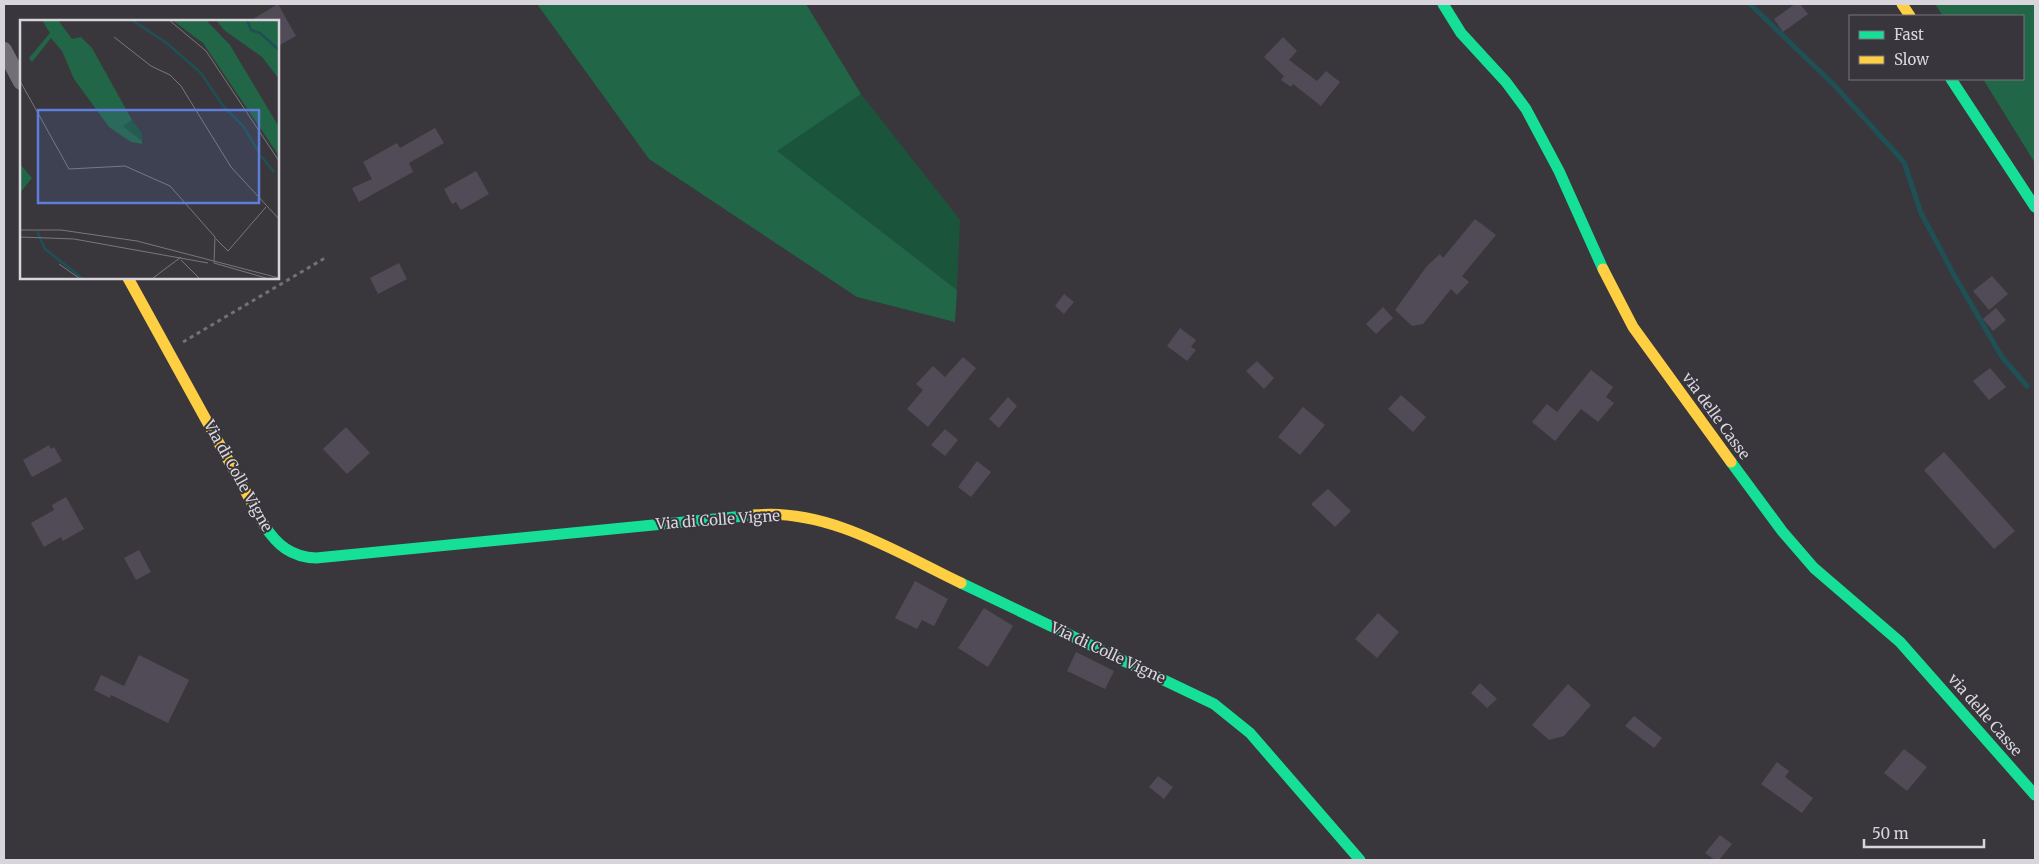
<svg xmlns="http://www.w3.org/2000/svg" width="2039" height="864" font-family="Merriweather,serif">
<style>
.green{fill:#1a553b}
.forest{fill:#216647}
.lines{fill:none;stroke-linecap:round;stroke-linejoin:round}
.stream{stroke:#1e5056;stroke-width:5}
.building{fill:#514b57}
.path{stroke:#727174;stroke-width:3;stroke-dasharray:4 4;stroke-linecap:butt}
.street{stroke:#727074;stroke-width:16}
.fast{stroke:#16e098;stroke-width:11}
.slow{stroke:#ffcf43;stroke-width:11}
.labels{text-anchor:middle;stroke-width:4;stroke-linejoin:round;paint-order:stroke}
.street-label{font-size:15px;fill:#d8d6dc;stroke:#38353d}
.inset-river{fill:none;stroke:#1e5056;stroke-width:2.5}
.inset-road{fill:none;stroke:#79777b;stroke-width:1}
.view{fill:#5e7ed9;fill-opacity:0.15;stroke:#5e7ed9;stroke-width:2.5}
.inset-edge{fill:none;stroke:#d8d6dc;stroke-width:2.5}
</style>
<rect width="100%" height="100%" fill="#39373b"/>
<polygon class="green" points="861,94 960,220 957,290 776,151"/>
<g class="forest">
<polygon points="537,4 806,4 861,94 777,151 957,290 955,322 857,297 649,159"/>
<polygon points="1935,4 2035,4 2035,163 1983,79 2023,79 2023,16 1943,16"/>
</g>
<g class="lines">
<polyline class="stream" points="1750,4 1834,85 1904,162 1921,213 1954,275 2002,357 2027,386"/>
</g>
<g class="building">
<polygon points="278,4 296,36 278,46 278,21 250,21"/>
<polygon points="1795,4 1800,4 1808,14 1783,32 1774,19"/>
<polygon points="1283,37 1297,51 1289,60 1317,81 1326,71 1340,82 1321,106 1293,84 1291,87 1281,80 1284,76 1264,57"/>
<polygon points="435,128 444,143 409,163 413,172 359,202 352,188 372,179 363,162 397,143 400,148"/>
<polygon points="476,171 489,194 461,210 456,202 452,204 444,189"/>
<polygon points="1475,219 1496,235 1462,276 1469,282 1457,295 1451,289 1423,324 1412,326 1395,310 1427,266 1440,254 1443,258"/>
<polygon points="399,263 407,279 378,294 370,278"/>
<polygon points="1992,276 2008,294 1989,310 1973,291"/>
<polygon points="1064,294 1074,302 1064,314 1055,306"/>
<polygon points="1383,307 1393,318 1376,334 1366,324"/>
<polygon points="1996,308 2006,320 1993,331 1983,319"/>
<polygon points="1180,328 1196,340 1191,347 1196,350 1187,361 1167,346"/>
<polygon points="963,357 976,368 928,427 907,409 923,390 916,384 933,366 945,377"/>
<polygon points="1257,361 1274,378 1264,389 1246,371"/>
<polygon points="1990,368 2006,387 1989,400 1973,381"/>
<polygon points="1591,370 1613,387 1606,397 1614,403 1598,422 1581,409 1555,441 1532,422 1547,404 1557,412"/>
<polygon points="1401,395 1426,417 1413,432 1388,409"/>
<polygon points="1008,397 1017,406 999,428 989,419"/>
<polygon points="1303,407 1325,425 1300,455 1278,437"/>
<polygon points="346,427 370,453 347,474 323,449"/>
<polygon points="945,429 958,440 945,456 931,445"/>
<polygon points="49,445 51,449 54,447 62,461 32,477 23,460"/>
<polygon points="1944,452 2015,531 1994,549 1924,470"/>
<polygon points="977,461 991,472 971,497 958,487"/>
<polygon points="1328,489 1351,511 1335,527 1311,504"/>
<polygon points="66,497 84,529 63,541 61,537 44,547 31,523 54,510 52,505"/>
<polygon points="139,550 151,572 136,580 124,558"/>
<polygon points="915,581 948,599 934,626 922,620 917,629 895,618"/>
<polygon points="984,608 1013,626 988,667 958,648"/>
<polygon points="1378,613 1399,632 1377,658 1355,639"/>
<polygon points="1076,652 1114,671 1105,689 1067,671"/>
<polygon points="139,655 189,680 168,723 111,695 110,698 94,690 101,675 124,686"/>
<polygon points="1480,683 1497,699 1487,708 1471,693"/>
<polygon points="1568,684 1591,705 1564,736 1549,740 1532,725"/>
<polygon points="1634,716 1662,738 1654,748 1625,726"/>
<polygon points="1904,749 1927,767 1907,791 1884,773"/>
<polygon points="1777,762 1789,771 1785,777 1813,798 1802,813 1761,784"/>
<polygon points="1158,776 1173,787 1164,799 1149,787"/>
<polygon points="1720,835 1732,844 1719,860 1715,860 1705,853"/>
</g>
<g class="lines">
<polyline class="path" points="183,342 325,258"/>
<polyline class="street" points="4,50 21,82"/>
<g class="fast">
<polyline points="1443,4 1461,33 1506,82 1526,109 1559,171 1603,269"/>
<polyline points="1951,79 2035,207"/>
<polyline points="1731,462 1782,531 1814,568 1900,642 2035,795"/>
<path d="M 264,525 C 277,545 291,557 316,558 L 755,515"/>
<polyline points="961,583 1214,704 1250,733 1360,860"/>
</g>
<g class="slow">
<polyline points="1902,4 1910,16"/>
<polyline points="1603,269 1633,327 1731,462"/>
<polyline points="128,278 264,525"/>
<path d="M 755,515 C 828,508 898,553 961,583"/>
</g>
</g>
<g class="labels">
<g class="street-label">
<text transform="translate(1716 416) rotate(54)" y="5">via delle Casse</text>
<text transform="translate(238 476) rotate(61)" y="5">Via di Colle Vigne</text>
<text transform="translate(718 520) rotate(-4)" y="5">Via di Colle Vigne</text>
<text transform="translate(1108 653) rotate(25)" y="5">Via di Colle Vigne</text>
<text transform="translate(1985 715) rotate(49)" y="5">via delle Casse</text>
</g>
</g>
<g transform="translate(20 20)">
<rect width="259" height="259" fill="#39373b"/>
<path d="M 112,100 L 122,113 L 122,121 L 102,106 Z" fill="#1a553b"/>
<path d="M 22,0 L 38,0 L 52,19 L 61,17 L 72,28 L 112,100 L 103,106 L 122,121 L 122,124 L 111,122 L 89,107 L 54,59 L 42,31 L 31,18 L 12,42 L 9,38 L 30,13 ZM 152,0 L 186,0 L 210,25 L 259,107 L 259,136 L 183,23 ZM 196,0 L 259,0 L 259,59 L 242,37 L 204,10 ZM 0,144 L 12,158 L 0,173 Z" fill="#216647"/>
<path class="inset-river" d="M 112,0 L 148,24 L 181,53 L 203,86 L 224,107 L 238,131M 227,0 L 231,10 L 240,13 L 259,30M 241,136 L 254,152M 17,211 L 25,229 L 62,258"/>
<path class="inset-road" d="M 149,0 L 186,31 L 259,141M 94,17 L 131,46 L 150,55 L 161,66 L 211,147 L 259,199M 0,61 L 49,149 L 105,146 L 150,166 L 195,217 L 194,243 L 246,258M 0,210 L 41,210 L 117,221 L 259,258M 0,217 L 54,219 L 188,243M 196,219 L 208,231 L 246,187M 161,240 L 179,258M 39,244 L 59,258M 133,258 L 161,237"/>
<path class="view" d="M 18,90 L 239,90 L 239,183 L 18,183 Z"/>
<rect width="259" height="259" class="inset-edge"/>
</g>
<rect width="2039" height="864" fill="none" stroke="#d8d6dc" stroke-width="10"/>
<rect x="1849" y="15" width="175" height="65" fill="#38353d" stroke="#78757d"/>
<rect x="1859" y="31" width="25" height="8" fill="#16e098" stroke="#78757d"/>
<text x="1894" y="40" font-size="15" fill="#d8d6dc">Fast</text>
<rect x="1859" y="56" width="25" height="8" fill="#ffcf43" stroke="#78757d"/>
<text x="1894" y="65" font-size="15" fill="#d8d6dc">Slow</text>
<path d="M1864 839v8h120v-8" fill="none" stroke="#d8d6dc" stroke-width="2.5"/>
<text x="1872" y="839" font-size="15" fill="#d8d6dc" stroke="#38353d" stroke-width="4" paint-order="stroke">50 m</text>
</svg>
